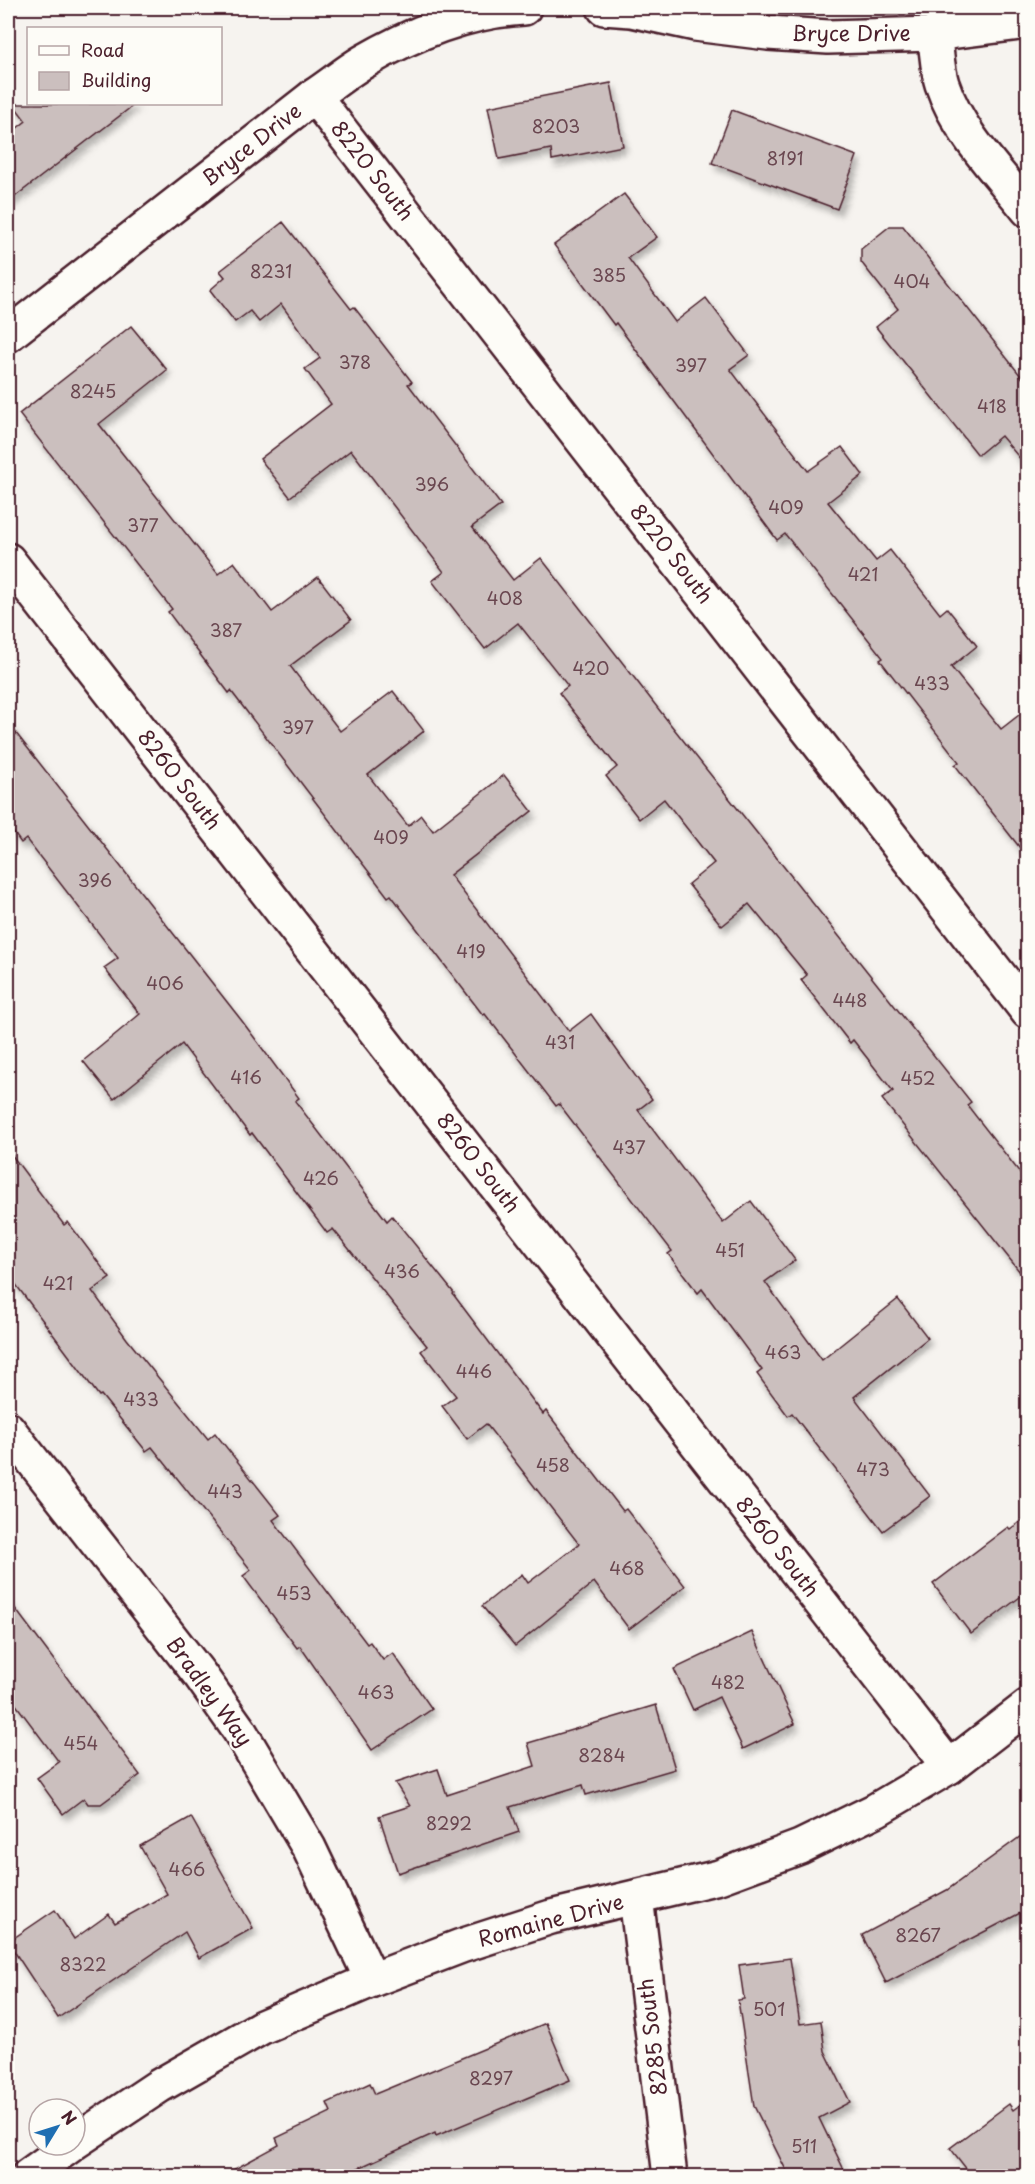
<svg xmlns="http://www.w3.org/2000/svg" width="1035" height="2184" font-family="'Playpen Sans',sans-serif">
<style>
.building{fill:#cbbfbe;stroke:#4a1f2b;stroke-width:1.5;filter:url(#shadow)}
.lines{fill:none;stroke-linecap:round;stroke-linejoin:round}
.minor-casing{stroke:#4a1f2b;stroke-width:38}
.minor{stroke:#fdfcf7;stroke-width:33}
.labels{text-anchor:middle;stroke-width:4.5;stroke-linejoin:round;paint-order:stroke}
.number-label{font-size:18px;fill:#6a4750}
.street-label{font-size:21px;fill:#4a1f2b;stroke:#fdfcf7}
</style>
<defs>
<filter id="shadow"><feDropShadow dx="3.5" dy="6" stdDeviation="3" flood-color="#0004"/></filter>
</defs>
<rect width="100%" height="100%" fill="#f6f3ef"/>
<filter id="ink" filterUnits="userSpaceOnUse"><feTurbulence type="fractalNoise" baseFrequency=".0167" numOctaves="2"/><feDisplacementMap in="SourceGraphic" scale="12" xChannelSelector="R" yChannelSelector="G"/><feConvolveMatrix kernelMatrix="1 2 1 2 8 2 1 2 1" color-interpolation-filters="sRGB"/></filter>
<g filter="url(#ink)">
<g class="building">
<polygon points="611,83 623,146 552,160 551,149 499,159 488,107"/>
<polygon points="13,104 135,104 8,202 8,135 26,121"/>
<polygon points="732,110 857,156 837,209 712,163"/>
<polygon points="624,194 657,237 628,258 675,322 706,298 749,355 730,369 808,471 842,447 863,475 828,502 876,561 890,550 940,614 947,608 977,646 951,667 1001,729 1028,708 1028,858 955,765 959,762 880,660 883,658 785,534 777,540 616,323 614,325 554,245"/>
<polygon points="283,222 351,309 354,307 412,382 408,384 501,505 472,527 513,580 541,558 671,725 971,1102 967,1105 1028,1183 1028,1282 882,1099 893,1091 853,1040 850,1043 801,980 807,975 749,904 722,926 688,884 714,863 664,799 639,819 606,776 617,767 559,693 568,686 518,623 485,649 432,581 444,572 351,450 290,497 260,459 331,404 305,369 320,358 281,304 259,322 250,311 235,322 210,290 225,277 220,271"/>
<polygon points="890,226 903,226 1028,385 1028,468 1001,436 978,455 876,327 898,309 861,262 861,249"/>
<polygon points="131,326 167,370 99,424 218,574 234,562 272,612 318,577 351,620 290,666 340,731 393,691 424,731 368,775 408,826 421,815 433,831 504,775 532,811 450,875 569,1031 591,1014 652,1099 638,1110 723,1223 751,1201 795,1260 765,1282 822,1360 898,1299 928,1338 854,1397 930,1496 883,1531 792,1413 788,1416 757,1374 762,1370 702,1289 698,1293 668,1254 672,1251 559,1104 556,1106 485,1014 483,1015 391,895 388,897 231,691 229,693 168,612 172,609 19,414"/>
<polygon points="8,723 242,1021 299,1098 295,1101 387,1221 392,1216 454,1293 453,1294 543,1414 546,1411 623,1511 626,1509 685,1586 629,1629 594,1582 515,1646 482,1606 522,1574 528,1583 579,1544 486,1424 467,1439 442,1406 456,1396 421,1351 427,1346 333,1229 327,1233 252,1133 250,1135 182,1044 114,1099 83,1061 140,1014 104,968 118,958 26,839 21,843 8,825"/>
<polygon points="8,1150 64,1225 68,1222 110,1278 92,1291 127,1339 208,1439 215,1433 280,1515 273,1520 367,1644 370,1642 383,1660 393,1653 432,1709 372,1750 300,1646 297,1648 243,1576 251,1570 152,1447 146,1451 101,1395 99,1396 8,1274"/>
<polygon points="1028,1516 1028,1591 971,1634 933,1584 1008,1527 1010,1529"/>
<polygon points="8,1599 140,1775 101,1804 88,1804 84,1798 63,1814 37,1778 59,1762 8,1694"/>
<polygon points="752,1632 795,1724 743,1749 719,1697 693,1710 674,1669"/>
<polygon points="656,1705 675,1769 586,1795 583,1785 510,1807 519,1832 398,1873 379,1816 410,1806 395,1783 438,1769 447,1795 535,1766 528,1743"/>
<polygon points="191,1817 253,1928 199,1958 185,1932 58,2018 8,1942 55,1910 74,1939 109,1914 115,1923 167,1894 140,1846"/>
<polygon points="1028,1831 1028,1909 886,1983 862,1935 947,1890"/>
<polygon points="790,1958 800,2024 821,2021 825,2051 850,2102 819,2118 847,2176 789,2176 754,2106 738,2000 744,1999 739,1965"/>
<polygon points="546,2023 570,2080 436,2136 435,2133 341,2176 222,2176 279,2145 276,2138 331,2112 327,2103 370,2083 375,2094"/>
<polygon points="1028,2099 1028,2176 972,2176 950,2148 1009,2104 1013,2110"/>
</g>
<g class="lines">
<g class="minor-casing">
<g id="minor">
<polyline points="604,8 631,10 695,24 768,33 828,37 934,34 1028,22"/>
<path d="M 934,34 C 937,50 937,69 942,84 C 958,132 997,171 1028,210"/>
<polyline points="314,96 1028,1012"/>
<path d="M 8,335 L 314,96 C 331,85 346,72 363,62 C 411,34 468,11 524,8"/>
<polyline points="8,560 949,1767"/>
<polyline points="8,1429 200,1675 239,1730 309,1848 372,1980"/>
<polyline points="636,1897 670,2176"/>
<polyline points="75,2142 159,2086 262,2027 372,1980 461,1946 551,1917 719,1877 800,1847 876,1810 949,1767 1028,1706"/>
<polyline points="28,2176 71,2145"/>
</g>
</g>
<use href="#minor" class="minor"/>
</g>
</g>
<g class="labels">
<g class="number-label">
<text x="556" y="133">8203</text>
<text x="785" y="165">8191</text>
<text x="271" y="278">8231</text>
<text x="609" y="282">385</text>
<text x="912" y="288">404</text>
<text x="355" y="369">378</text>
<text x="691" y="372">397</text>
<text x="93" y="398">8245</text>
<text x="992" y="413">418</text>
<text x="432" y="491">396</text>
<text x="786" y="514">409</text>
<text x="143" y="532">377</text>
<text x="863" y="581">421</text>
<text x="505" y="605">408</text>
<text x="226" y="637">387</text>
<text x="591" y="675">420</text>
<text x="932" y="690">433</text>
<text x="298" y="734">397</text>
<text x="391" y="844">409</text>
<text x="95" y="887">396</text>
<text x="471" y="958">419</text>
<text x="165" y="990">406</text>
<text x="850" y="1007">448</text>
<text x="560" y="1049">431</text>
<text x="246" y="1084">416</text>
<text x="918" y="1085">452</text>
<text x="629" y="1154">437</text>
<text x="321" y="1185">426</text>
<text x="730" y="1257">451</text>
<text x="402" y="1278">436</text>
<text x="58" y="1290">421</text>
<text x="783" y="1359">463</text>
<text x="474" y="1378">446</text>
<text x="141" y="1406">433</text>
<text x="553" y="1472">458</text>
<text x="873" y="1476">473</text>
<text x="225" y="1498">443</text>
<text x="627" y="1575">468</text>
<text x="294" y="1600">453</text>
<text x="728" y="1689">482</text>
<text x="376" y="1699">463</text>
<text x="81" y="1750">454</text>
<text x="602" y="1762">8284</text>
<text x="449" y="1830">8292</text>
<text x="187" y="1876">466</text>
<text x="918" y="1942">8267</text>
<text x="83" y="1971">8322</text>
<text x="769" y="2016">501</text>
<text x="491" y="2085">8297</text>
<text x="804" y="2153">511</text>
</g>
<g class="street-label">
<text x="851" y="41">Bryce Drive</text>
<text transform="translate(252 145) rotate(-38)" y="7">Bryce Drive</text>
<text transform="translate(372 171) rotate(52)" y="7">8220 South</text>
<text transform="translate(671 554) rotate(52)" y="7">8220 South</text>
<text transform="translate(179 780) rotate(52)" y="7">8260 South</text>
<text transform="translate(478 1163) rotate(52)" y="7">8260 South</text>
<text transform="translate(777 1547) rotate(52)" y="7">8260 South</text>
<text transform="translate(209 1692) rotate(54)" y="7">Bradley Way</text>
<text transform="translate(551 1921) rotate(-15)" y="7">Romaine Drive</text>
<text transform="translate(653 2037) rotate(-97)" y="7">8285 South</text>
</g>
</g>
<rect width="1035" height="2184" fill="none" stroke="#fdfcf7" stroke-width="30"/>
<rect x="15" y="15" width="1005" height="2154" fill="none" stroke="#4a1f2b" stroke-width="2" filter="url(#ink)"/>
<rect x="27" y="27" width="195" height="78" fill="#fdfcf7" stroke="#b5a4a5" stroke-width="1.5"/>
<rect x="39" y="46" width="30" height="9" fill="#fdfcf7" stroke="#b5a4a5" stroke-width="1.5"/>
<text x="81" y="57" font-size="18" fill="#4a1f2b">Road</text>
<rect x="39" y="72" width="30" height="18" fill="#cbbfbe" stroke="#b5a4a5" stroke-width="1.5"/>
<text x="81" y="87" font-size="18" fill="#4a1f2b">Building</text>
<g transform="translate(57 2127) rotate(52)"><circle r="28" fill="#fdfcf7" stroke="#b5a4a5" stroke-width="1.5"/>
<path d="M0-4.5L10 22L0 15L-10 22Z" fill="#1f6fb2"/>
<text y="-9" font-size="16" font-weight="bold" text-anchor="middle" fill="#4a1f2b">N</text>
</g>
</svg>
